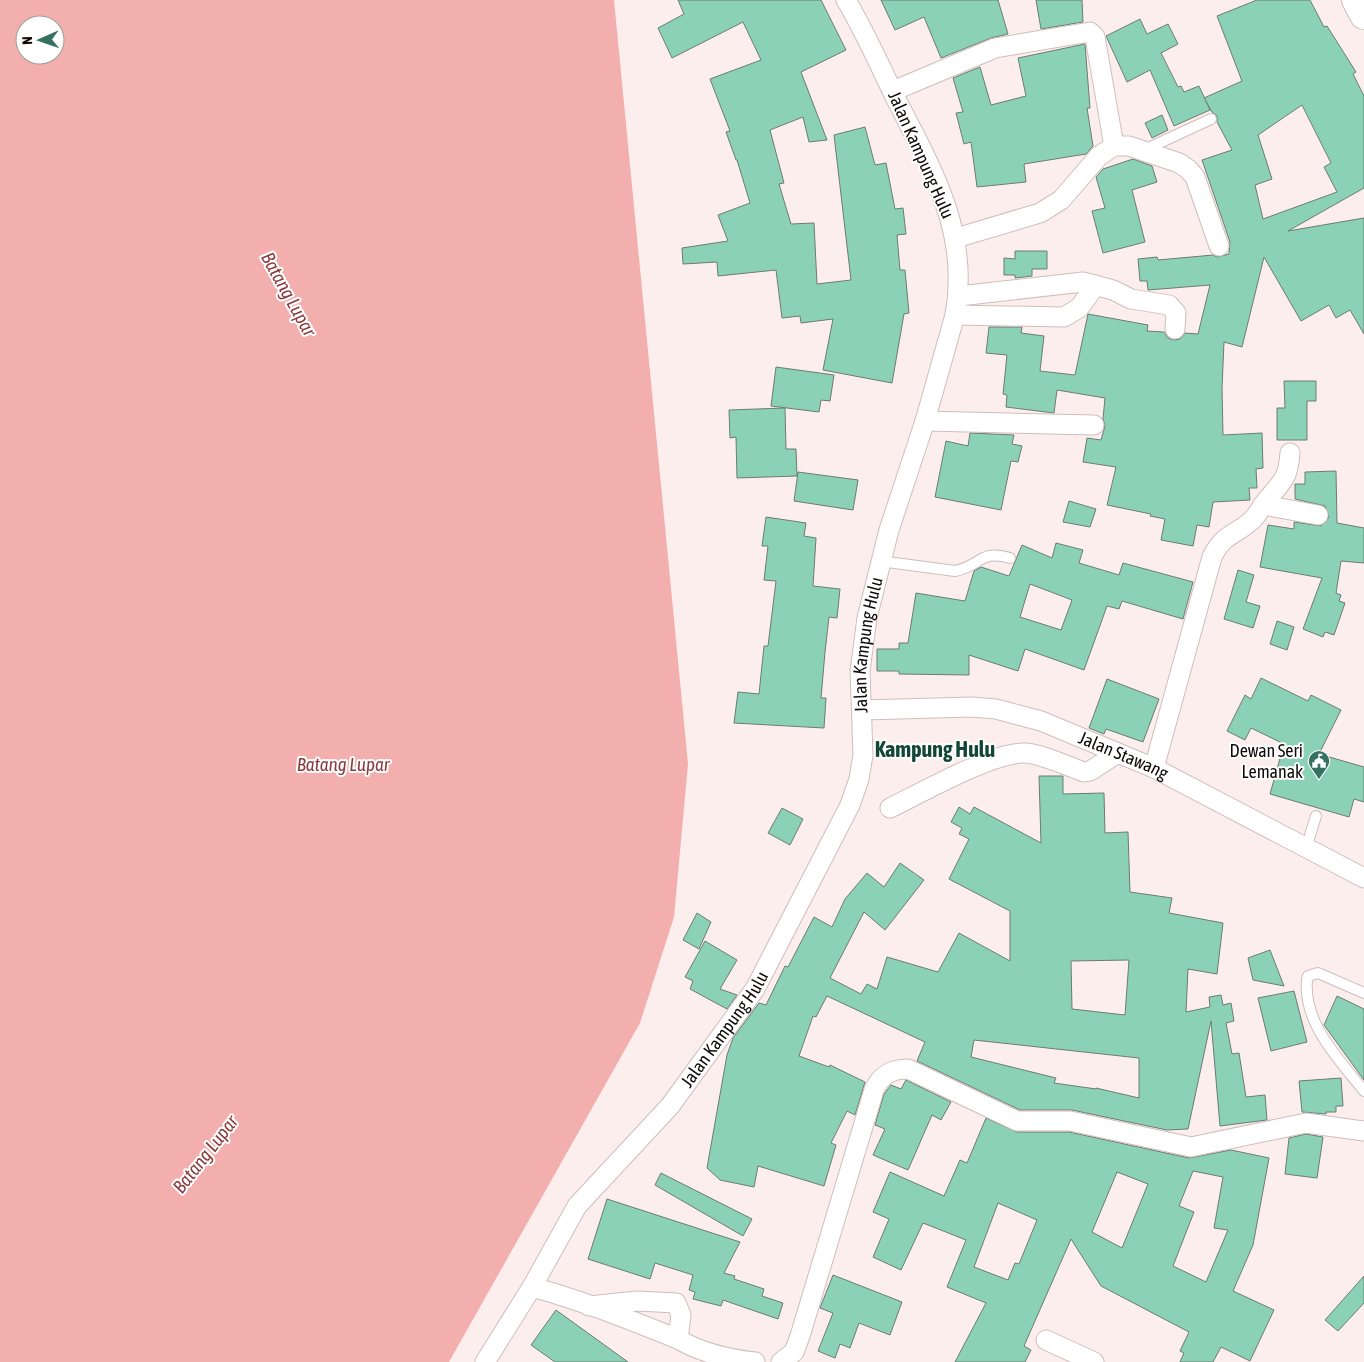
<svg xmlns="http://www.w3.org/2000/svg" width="1364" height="1362" font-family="'Asap Condensed',sans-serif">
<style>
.water{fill:#f3afad;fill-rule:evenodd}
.building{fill:#8bd1b8;stroke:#6c7b75;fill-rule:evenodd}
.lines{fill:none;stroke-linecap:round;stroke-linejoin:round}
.lane-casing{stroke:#cfbdbd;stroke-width:12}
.street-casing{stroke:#cfbdbd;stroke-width:21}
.secondary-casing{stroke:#cfbdbd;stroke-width:30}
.lane{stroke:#fff;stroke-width:10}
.street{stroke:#fff;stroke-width:19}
.secondary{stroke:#fff;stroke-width:28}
.labels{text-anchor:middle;stroke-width:4;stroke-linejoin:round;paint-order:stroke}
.street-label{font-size:18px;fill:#100a0a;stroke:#fff}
.poi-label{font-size:18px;fill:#100a0a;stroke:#fff;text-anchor:end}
.water-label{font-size:19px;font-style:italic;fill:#8b3b3c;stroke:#fff}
.district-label{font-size:22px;font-weight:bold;fill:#124637;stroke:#fff}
</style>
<rect width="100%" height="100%" fill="#fdeeee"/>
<path class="water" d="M 0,0 L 614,0 L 688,764 L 674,917 L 640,1023 L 449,1362 L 0,1362 ZM 25,25 L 55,25 L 55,55 L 25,55 Z"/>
<g class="building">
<polygon points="678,0 821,0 846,50 801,72 827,140 809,142 803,117 770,130 784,183 779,184 791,224 814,223 817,284 851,280 834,135 865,127 875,165 886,163 895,209 903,208 906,234 897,235 900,270 905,270 909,313 904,314 892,383 823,370 833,319 801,323 800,316 782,318 776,270 718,276 717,262 683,264 682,248 728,241 718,215 750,203 737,160 736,160 726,132 730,131 710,79 761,60 743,22 672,58 658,28 684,14"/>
<polygon points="881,0 998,0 1008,34 991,38 941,58 924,17 895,30"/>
<polygon points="1036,0 1082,0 1083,22 1041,29"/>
<path d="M 1257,0 L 1310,0 L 1324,27 L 1327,26 L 1356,72 L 1353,74 L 1364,96 L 1364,188 L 1288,231 L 1364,218 L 1364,334 L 1350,310 L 1336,318 L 1329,305 L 1301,321 L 1264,257 L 1242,347 L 1224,342 L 1222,388 L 1223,435 L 1262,433 L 1263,468 L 1256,469 L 1257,488 L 1249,488 L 1250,500 L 1213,502 L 1209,527 L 1197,525 L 1193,546 L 1161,540 L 1165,519 L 1150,516 L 1151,514 L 1107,505 L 1116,467 L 1083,462 L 1087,438 L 1101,440 L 1105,426 L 1103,419 L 1105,398 L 1057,390 L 1054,413 L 1006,407 L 1007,395 L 1003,394 L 1007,355 L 986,353 L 989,327 L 1022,327 L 1021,333 L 1044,336 L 1040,371 L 1075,375 L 1088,314 L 1148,325 L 1147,331 L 1164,332 L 1168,338 L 1174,340 L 1180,339 L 1185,333 L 1198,334 L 1210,285 L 1148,290 L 1147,281 L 1140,281 L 1138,259 L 1157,257 L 1158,260 L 1213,255 L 1217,257 L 1229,254 L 1230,242 L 1202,160 L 1232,150 L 1217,122 L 1217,116 L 1212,112 L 1204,98 L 1242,81 L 1217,16 ZM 1302,105 L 1331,163 L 1324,167 L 1337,192 L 1263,219 L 1255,185 L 1272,179 L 1258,135 Z"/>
<polygon points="1140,19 1147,34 1168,24 1178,44 1161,53 1178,87 1181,86 1184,92 1199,86 1210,110 1174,126 1150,70 1127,82 1106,36"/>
<polygon points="1085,44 1090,108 1087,108 1093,146 1086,154 1024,164 1026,182 977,187 971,142 964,144 956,113 963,112 953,78 980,67 991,105 1026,96 1018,58"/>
<polygon points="1162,115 1168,130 1152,138 1145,123"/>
<polygon points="1133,159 1152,166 1157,182 1132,190 1145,242 1103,253 1092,211 1105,208 1096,177 1103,169"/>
<polygon points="1015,251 1047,251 1047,269 1032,269 1032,276 1015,278 1015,275 1004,275 1004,258 1015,259"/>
<polygon points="776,367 834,375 830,401 821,400 819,412 771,406"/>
<polygon points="1284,381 1316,381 1316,401 1307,401 1307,440 1277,440 1277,408 1285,408"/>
<polygon points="785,408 786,449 796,449 797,476 737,478 736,437 730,438 729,410"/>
<polygon points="970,433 1014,435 1012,444 1022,446 1018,462 1011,461 1001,510 935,497 946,441 968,446"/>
<polygon points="1336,471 1337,523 1364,528 1364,563 1341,561 1336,593 1341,595 1339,601 1345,603 1334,635 1325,632 1323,637 1303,629 1322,578 1260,567 1268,525 1294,529 1294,522 1321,526 1329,517 1325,506 1295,499 1295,484 1305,484 1305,472"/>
<polygon points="798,472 858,480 853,510 794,501"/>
<polygon points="1069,501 1096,509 1090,527 1063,522"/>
<polygon points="766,517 806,523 804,536 816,538 813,586 840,589 837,618 829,617 825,652 821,698 826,698 824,728 734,723 738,692 759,694 764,646 768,646 776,581 764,580 768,546 762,546"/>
<path d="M 1056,543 L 1083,550 L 1079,563 L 1119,575 L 1123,563 L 1193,582 L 1183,619 L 1122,601 L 1119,609 L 1107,606 L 1084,670 L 1025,649 L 1018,671 L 969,655 L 969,675 L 899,674 L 899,671 L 877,671 L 877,649 L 899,649 L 899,643 L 908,643 L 916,593 L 965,601 L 974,571 L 981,567 L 1009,576 L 1022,545 L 1052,558 ZM 1030,584 L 1072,600 L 1061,630 L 1020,617 Z"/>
<polygon points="1238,570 1254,575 1246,602 1260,606 1253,628 1224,619"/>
<polygon points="1277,621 1294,627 1287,650 1270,644"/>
<polygon points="1261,678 1308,701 1311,695 1341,710 1319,754 1364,767 1364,802 1354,799 1349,817 1270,794 1284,744 1251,728 1245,740 1227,731 1245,695 1251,699"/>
<polygon points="1107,679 1159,699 1143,742 1106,729 1104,734 1089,728"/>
<path d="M 1039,776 L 1063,776 L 1063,794 L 1104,793 L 1105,833 L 1128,832 L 1130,892 L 1172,898 L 1169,913 L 1223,923 L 1217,974 L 1188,969 L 1186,1012 L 1210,1007 L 1209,997 L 1221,995 L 1223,1005 L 1231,1003 L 1234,1021 L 1226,1023 L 1232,1054 L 1239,1053 L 1246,1097 L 1265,1095 L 1267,1120 L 1220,1126 L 1211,1021 L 1188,1129 L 1167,1130 L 1072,1110 L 1020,1110 L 917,1061 L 925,1042 L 827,996 L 816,1017 L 813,1016 L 799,1056 L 829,1067 L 830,1065 L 865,1082 L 855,1115 L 847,1111 L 831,1143 L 836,1145 L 824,1186 L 758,1166 L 754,1187 L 720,1180 L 707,1168 L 727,1055 L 733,1038 L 759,1003 L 766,1005 L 785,966 L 788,967 L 814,917 L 832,927 L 845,899 L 867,873 L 884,887 L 900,863 L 924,880 L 885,930 L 864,912 L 830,978 L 861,994 L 867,984 L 877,989 L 887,957 L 938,972 L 959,933 L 1010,961 L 1010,911 L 949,879 L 969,839 L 959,834 L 962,828 L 951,822 L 959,807 L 970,814 L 974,807 L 1041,843 ZM 1129,960 L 1125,1015 L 1072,1009 L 1071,961 ZM 974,1040 L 1139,1058 L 1139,1098 L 1096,1088 L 1096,1089 L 1054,1083 L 1056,1078 L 971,1057 Z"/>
<polygon points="782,808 803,819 790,845 768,833"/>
<polygon points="697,913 711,922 699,949 683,940"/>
<polygon points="705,941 737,960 720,989 737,995 727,1009 690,989 693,981 685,977"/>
<polygon points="1270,950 1284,986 1253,980 1248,958"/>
<polygon points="1294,991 1307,1042 1271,1051 1258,998"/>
<polygon points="1337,996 1364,1009 1364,1080 1324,1025"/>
<polygon points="1341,1078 1343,1106 1336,1106 1336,1112 1326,1112 1326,1114 1302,1112 1299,1081"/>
<polygon points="906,1080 951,1102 941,1120 932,1115 908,1170 873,1155 885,1129 875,1125 884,1094 891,1085 901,1089"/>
<path d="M 986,1118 L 1017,1132 L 1069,1132 L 1189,1158 L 1231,1150 L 1269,1158 L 1253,1245 L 1233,1291 L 1274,1310 L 1250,1361 L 1221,1347 L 1213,1362 L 1180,1362 L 1184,1353 L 1180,1351 L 1189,1332 L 1101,1286 L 1071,1239 L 1024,1346 L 1031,1350 L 1025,1362 L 955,1362 L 986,1303 L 947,1287 L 966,1240 L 923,1223 L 901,1270 L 873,1257 L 889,1219 L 873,1212 L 890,1172 L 944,1196 L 960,1160 L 967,1163 ZM 1193,1171 L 1223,1177 L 1214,1228 L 1228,1230 L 1206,1282 L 1173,1266 L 1194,1212 L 1179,1206 ZM 1117,1172 L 1148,1184 L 1122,1248 L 1092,1232 ZM 998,1203 L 1037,1220 L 1019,1264 L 1015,1263 L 1008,1280 L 974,1267 Z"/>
<polygon points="1306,1134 1323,1137 1317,1178 1285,1174 1289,1138"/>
<polygon points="661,1173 752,1219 743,1236 655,1185"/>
<polygon points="607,1199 740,1242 724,1273 735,1276 734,1279 764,1289 762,1296 783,1303 778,1319 723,1300 721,1306 693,1299 695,1292 689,1290 693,1275 655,1263 650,1279 588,1259"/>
<polygon points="833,1275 902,1302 890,1335 859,1323 850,1348 840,1344 835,1358 818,1351 833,1313 820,1308"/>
<polygon points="1364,1276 1364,1303 1338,1331 1325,1320"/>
<polygon points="556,1310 628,1362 555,1362 531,1345"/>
</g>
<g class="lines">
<g class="lane-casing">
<g id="lane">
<polyline points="1144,150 1211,119"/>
<path d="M 880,561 L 955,571 C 981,566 980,549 1010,558"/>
<polyline points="1306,848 1316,816"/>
<path d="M 1364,993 L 1318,973 L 1308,976 L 1307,980 C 1303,1024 1339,1059 1364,1091"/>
</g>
</g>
<g class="street-casing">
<g id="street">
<polyline points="893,91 995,48 1090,32 1095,37 1114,146"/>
<polyline points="956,238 1040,213 1061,200 1099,156 1114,146 1129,146 1179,163 1188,169 1195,177 1219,246"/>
<polyline points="959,296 1083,282 1113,290 1131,299 1169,305 1176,313 1175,329"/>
<polyline points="955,315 1064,317 1079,308 1096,285"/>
<polyline points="925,421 1094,425"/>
<polyline points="1263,505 1318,515"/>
<path id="s1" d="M 863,710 L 971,707 L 996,709 L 1041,721 L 1154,768 L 1364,878"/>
<path d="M 1154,768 L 1212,557 C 1224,533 1233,537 1251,521 C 1258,515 1261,507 1267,500 C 1282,481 1288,480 1290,453"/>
<path d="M 890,808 C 921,793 993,752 1025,753 C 1042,754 1067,766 1084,772 L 1090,771 L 1118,753"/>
<path d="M 532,1287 C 581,1300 630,1320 678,1339 L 681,1315 L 676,1303 L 637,1301 L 589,1306"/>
<path d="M 678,1339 C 701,1353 729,1359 755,1362"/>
<polyline points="1046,1340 1094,1362"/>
<path id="s2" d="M 485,1362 L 532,1287 L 577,1206 L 670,1106 L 755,989 L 850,805 L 859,779 L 863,755 L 860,671 L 867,618 L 889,530 L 925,421 L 955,315 C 970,233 932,169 896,99 C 880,66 865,32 846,0"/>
<path d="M 781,1362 L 794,1352 L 800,1336 L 874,1090 C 881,1075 891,1069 908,1069 L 1017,1121 L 1070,1121 L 1191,1147 L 1306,1123 L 1364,1131"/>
</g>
</g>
<g class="secondary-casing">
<polyline id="secondary" points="1356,0 1364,15"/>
</g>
<use href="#lane" class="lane"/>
<use href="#street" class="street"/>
<use href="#secondary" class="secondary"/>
</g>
<defs>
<g id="civic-pin" transform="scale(1.125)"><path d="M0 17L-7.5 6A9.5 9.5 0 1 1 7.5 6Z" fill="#34725f" stroke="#fff"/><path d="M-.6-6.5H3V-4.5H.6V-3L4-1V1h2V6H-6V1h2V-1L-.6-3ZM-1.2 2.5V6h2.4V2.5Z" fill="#fff"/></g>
</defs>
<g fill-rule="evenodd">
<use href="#civic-pin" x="1319" y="761"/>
</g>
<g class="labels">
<g class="street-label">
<text transform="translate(921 155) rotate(66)" y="6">Jalan Kampung Hulu</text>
<text dy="6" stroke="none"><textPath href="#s2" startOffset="832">Jalan Kampung Hulu</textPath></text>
<text dy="6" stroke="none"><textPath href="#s1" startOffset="269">Jalan Stawang</textPath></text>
<text dy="6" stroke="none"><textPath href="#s2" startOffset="412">Jalan Kampung Hulu</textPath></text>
</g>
<g class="poi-label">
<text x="1303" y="757">Dewan Seri<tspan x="1303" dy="21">Lemanak</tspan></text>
</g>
<g class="water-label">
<text transform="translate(289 294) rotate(61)" y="7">Batang Lupar</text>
<text x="343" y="771">Batang Lupar</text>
<text transform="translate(205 1154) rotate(-52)" y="7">Batang Lupar</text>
</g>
<g class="district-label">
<text x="935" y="757">Kampung Hulu</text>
</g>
</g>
<g transform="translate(40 40) rotate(268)"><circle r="24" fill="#ffffff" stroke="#9f9d9d"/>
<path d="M0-4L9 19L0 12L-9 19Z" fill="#34725f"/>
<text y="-8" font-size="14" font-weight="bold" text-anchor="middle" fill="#100a0a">N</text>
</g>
</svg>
